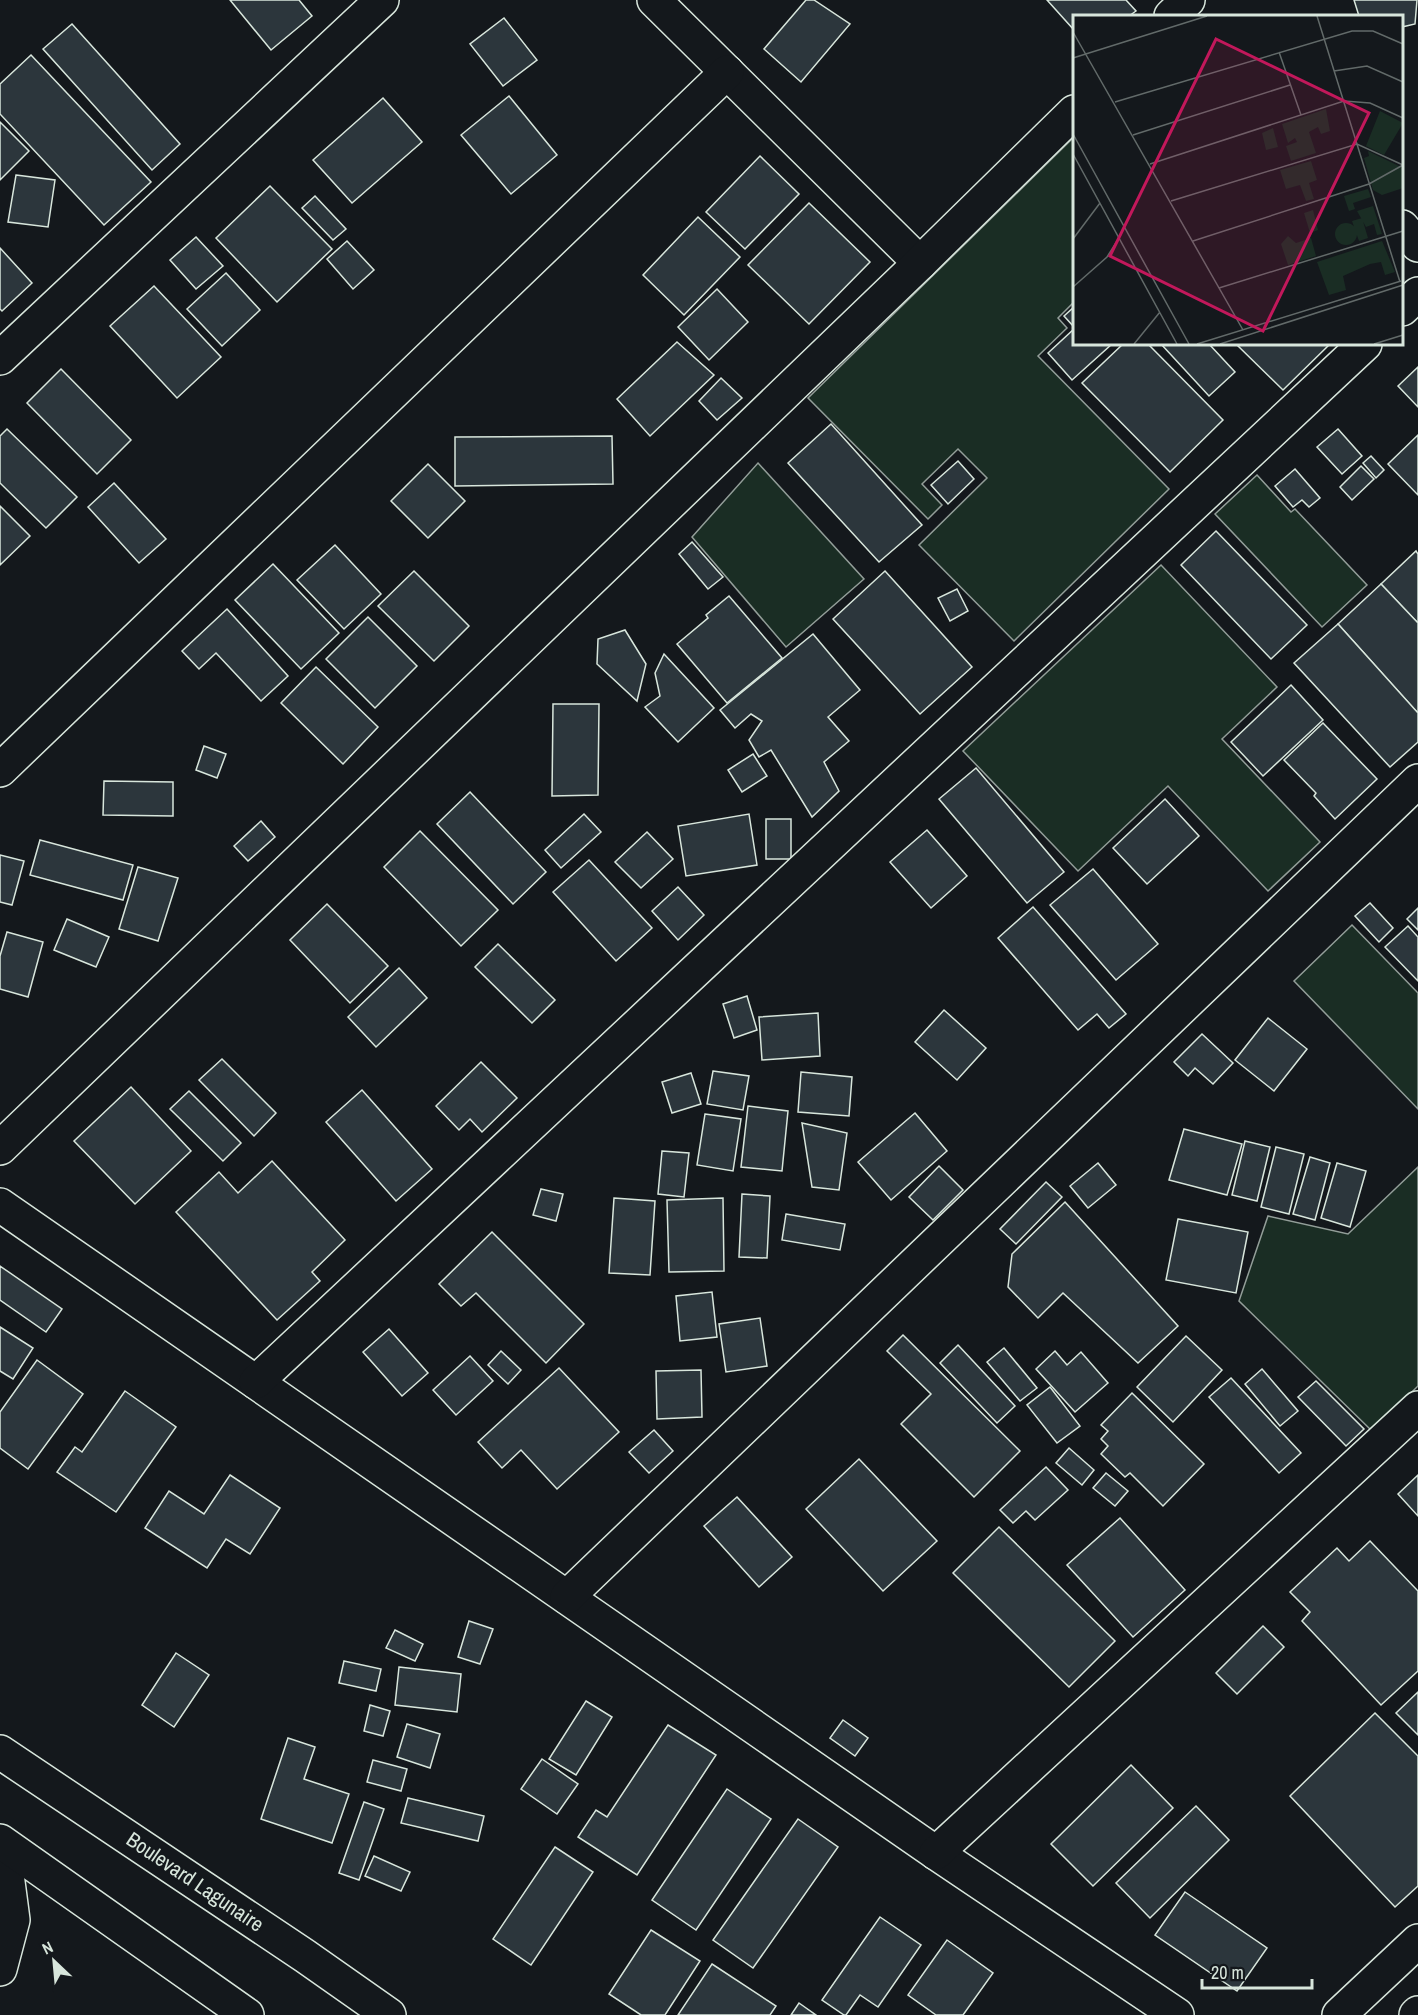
<svg xmlns="http://www.w3.org/2000/svg" width="1418" height="2015" font-family="'Archivo Narrow',sans-serif">
<style>
.green{fill:#1a2d24;stroke:#939e99;stroke-width:1.5}
.building{fill:#2c363c;stroke:#d8e6dc;stroke-width:1.5}
.lines{fill:none;stroke-linecap:round;stroke-linejoin:round}
.minor-casing{stroke:#d8e6dc;stroke-width:36}
.major-casing{stroke:#d8e6dc;stroke-width:36}
.minor{stroke:#14181c;stroke-width:33}
.major{stroke:#14181c;stroke-width:33}
.labels{text-anchor:middle;stroke-width:4.5;stroke-linejoin:round;paint-order:stroke}
.street-label{font-size:21px;fill:#d8e6dc;stroke:#14181c}
.inset-road{fill:none;stroke:#626a69;stroke-width:1.5}
.view{fill:#c2185b;fill-opacity:0.15;stroke:#c2185b;stroke-width:3}
.inset-edge{fill:none;stroke:#d8e6dc;stroke-width:3}
</style>
<rect width="100%" height="100%" fill="#14181c"/>
<g class="green">
<polygon points="1074,137 1074,302 1058,318 1067,328 1038,356 1169,489 1014,641 919,545 987,478 958,449 922,484 942,505 928,519 808,398"/>
<polygon points="758,463 864,579 786,647 692,537"/>
<polygon points="1257,475 1291,512 1295,509 1367,585 1322,627 1215,514"/>
<polygon points="1161,565 1277,687 1222,739 1320,842 1268,891 1168,786 1078,871 963,751"/>
<polygon points="1352,925 1418,993 1418,1109 1294,981"/>
<polygon points="1418,1167 1418,1386 1372,1431 1239,1301 1268,1216 1348,1234"/>
</g>
<g class="building">
<polygon points="230,0 299,0 312,16 271,50"/>
<polygon points="806,0 814,0 850,24 801,82 764,49"/>
<polygon points="1047,0 1126,0 1136,11 1129,16 1074,16 1074,30"/>
<polygon points="1354,0 1417,0 1415,24 1402,27 1402,16 1359,16"/>
<polygon points="504,18 537,60 503,86 470,44"/>
<polygon points="72,24 180,144 152,170 43,49"/>
<polygon points="31,55 151,182 104,225 0,114 0,84"/>
<polygon points="509,96 557,155 511,194 461,135"/>
<polygon points="383,98 422,142 352,203 313,160"/>
<polygon points="0,122 29,151 0,180"/>
<polygon points="760,156 799,194 745,249 706,212"/>
<polygon points="16,175 55,180 48,227 8,222"/>
<polygon points="270,186 332,249 277,302 216,238"/>
<polygon points="315,196 346,229 333,240 302,208"/>
<polygon points="809,203 870,262 809,324 748,265"/>
<polygon points="698,217 740,257 684,315 643,275"/>
<polygon points="196,237 223,266 196,289 170,260"/>
<polygon points="347,241 374,270 353,289 327,259"/>
<polygon points="0,248 32,283 2,311 0,309"/>
<polygon points="226,273 260,310 222,346 187,309"/>
<polygon points="154,286 221,357 177,398 110,326"/>
<polygon points="717,289 748,322 709,360 678,327"/>
<polygon points="1074,307 1074,327 1064,316"/>
<polygon points="1074,329 1074,344 1112,344 1072,380 1048,353"/>
<polygon points="677,342 714,375 650,436 617,399"/>
<polygon points="1123,344 1148,344 1223,420 1170,472 1082,383"/>
<polygon points="1161,344 1209,344 1235,372 1209,396"/>
<polygon points="1236,344 1330,344 1283,390"/>
<polygon points="1418,367 1418,407 1398,386"/>
<polygon points="61,369 131,440 97,474 27,403"/>
<polygon points="721,378 742,398 717,420 699,401"/>
<polygon points="831,424 922,525 879,562 788,463"/>
<polygon points="7,429 77,497 46,528 0,483 0,436"/>
<polygon points="1338,429 1362,456 1342,474 1317,447"/>
<polygon points="1418,435 1418,495 1388,464"/>
<polygon points="612,436 613,484 455,486 455,437"/>
<polygon points="1371,456 1384,470 1376,478 1363,463"/>
<polygon points="958,461 974,479 948,504 931,485"/>
<polygon points="428,464 465,501 428,538 391,501"/>
<polygon points="1361,466 1374,479 1352,500 1340,487"/>
<polygon points="1295,469 1320,498 1309,507 1302,500 1293,507 1275,486"/>
<polygon points="114,483 166,539 139,563 88,507"/>
<polygon points="0,506 30,536 0,565"/>
<polygon points="1216,531 1307,625 1271,659 1181,565"/>
<polygon points="692,542 723,577 708,589 679,554"/>
<polygon points="335,545 381,594 344,629 297,580"/>
<polygon points="1416,551 1418,554 1418,623 1381,584"/>
<polygon points="273,564 339,633 301,669 235,600"/>
<polygon points="414,571 469,626 434,661 378,606"/>
<polygon points="885,571 972,667 920,714 833,619"/>
<polygon points="1381,584 1418,623 1418,713 1338,624"/>
<polygon points="957,589 968,611 950,621 938,598"/>
<polygon points="729,596 782,658 727,703 677,644 708,618 706,615"/>
<polygon points="227,609 288,676 261,701 216,653 199,669 182,651"/>
<polygon points="368,617 417,666 375,708 326,659"/>
<polygon points="1338,624 1418,713 1418,742 1390,767 1294,663"/>
<polygon points="625,630 646,664 637,701 597,664 598,639"/>
<polygon points="813,634 860,690 828,717 849,741 824,762 839,791 812,817 771,750 759,757 749,740 762,721 751,714 735,728 720,710"/>
<polygon points="664,654 714,708 678,742 645,707 660,696 655,673"/>
<polygon points="316,667 378,727 343,764 281,703"/>
<polygon points="1291,685 1323,720 1263,776 1231,742"/>
<polygon points="553,704 599,704 598,795 552,796"/>
<polygon points="1323,723 1377,779 1335,819 1314,796 1316,793 1284,760"/>
<polygon points="204,746 226,754 217,778 196,770"/>
<polygon points="753,754 767,776 742,792 728,770"/>
<polygon points="976,768 1064,872 1027,903 939,799"/>
<polygon points="104,781 173,782 173,816 103,815"/>
<polygon points="470,792 546,872 513,904 437,824"/>
<polygon points="1165,799 1199,836 1147,884 1113,848"/>
<polygon points="584,814 601,832 561,868 545,850"/>
<polygon points="749,814 757,865 686,876 678,826"/>
<rect x="766" y="819" width="25" height="40"/>
<polygon points="261,821 275,837 248,861 234,846"/>
<polygon points="927,830 967,876 931,908 890,862"/>
<polygon points="420,831 498,910 461,946 384,867"/>
<polygon points="647,832 673,859 641,888 615,862"/>
<polygon points="40,840 133,865 123,900 30,875"/>
<polygon points="0,855 24,861 12,905 0,902"/>
<polygon points="589,860 652,928 616,961 553,892"/>
<polygon points="138,867 178,878 158,941 119,929"/>
<polygon points="1093,869 1158,944 1116,980 1050,905"/>
<polygon points="678,887 704,915 678,940 652,911"/>
<polygon points="1370,903 1393,928 1379,942 1355,916"/>
<polygon points="327,904 388,966 350,1003 290,940"/>
<polygon points="1033,907 1126,1014 1109,1028 1097,1014 1078,1030 998,938"/>
<polygon points="1418,908 1418,930 1407,919"/>
<polygon points="67,919 109,937 96,967 54,950"/>
<polygon points="1408,926 1418,937 1418,981 1385,947"/>
<polygon points="7,932 43,942 28,997 0,989 0,956"/>
<polygon points="498,944 555,1000 532,1023 475,967"/>
<polygon points="399,968 427,998 376,1047 348,1017"/>
<polygon points="747,996 757,1030 734,1038 723,1004"/>
<polygon points="944,1010 986,1048 957,1080 915,1042"/>
<polygon points="818,1013 820,1056 762,1060 759,1017"/>
<polygon points="1268,1018 1307,1049 1274,1091 1235,1060"/>
<polygon points="1202,1034 1233,1063 1213,1084 1195,1068 1188,1076 1174,1062"/>
<polygon points="222,1059 276,1113 254,1136 199,1080"/>
<polygon points="481,1062 517,1098 482,1132 470,1119 459,1130 436,1106"/>
<polygon points="713,1071 749,1076 743,1110 707,1104"/>
<polygon points="801,1072 852,1077 849,1116 798,1112"/>
<polygon points="691,1073 701,1104 672,1113 662,1082"/>
<polygon points="131,1087 191,1151 135,1204 74,1141"/>
<polygon points="362,1090 432,1169 396,1201 326,1122"/>
<polygon points="189,1091 241,1143 223,1161 170,1109"/>
<polygon points="748,1106 788,1111 782,1171 741,1167"/>
<polygon points="915,1113 947,1151 891,1200 858,1162"/>
<polygon points="705,1114 741,1119 733,1171 697,1165"/>
<polygon points="802,1123 847,1133 839,1190 812,1187"/>
<polygon points="1184,1129 1242,1144 1227,1195 1169,1180"/>
<polygon points="1245,1141 1270,1147 1257,1201 1232,1195"/>
<polygon points="1276,1147 1304,1154 1289,1214 1261,1207"/>
<polygon points="662,1151 689,1153 684,1197 658,1194"/>
<polygon points="1310,1157 1330,1163 1315,1220 1293,1214"/>
<polygon points="272,1161 345,1240 312,1272 320,1281 277,1320 176,1212 219,1172 238,1193"/>
<polygon points="1098,1163 1116,1185 1088,1208 1070,1186"/>
<polygon points="1337,1163 1366,1171 1350,1227 1321,1218"/>
<polygon points="939,1166 963,1190 933,1220 909,1197"/>
<polygon points="1046,1182 1062,1197 1016,1244 1000,1229"/>
<polygon points="541,1189 563,1194 556,1221 533,1215"/>
<polygon points="742,1194 770,1196 767,1258 739,1257"/>
<polygon points="614,1198 655,1201 650,1275 609,1273"/>
<polygon points="723,1198 724,1271 669,1272 667,1200"/>
<polygon points="1065,1202 1178,1326 1138,1363 1063,1293 1038,1318 1008,1287 1012,1254"/>
<polygon points="786,1214 845,1224 840,1250 782,1240"/>
<polygon points="1178,1219 1248,1232 1236,1293 1166,1280"/>
<polygon points="492,1232 584,1324 546,1363 476,1293 461,1306 439,1284"/>
<polygon points="0,1266 62,1309 46,1332 0,1300"/>
<polygon points="712,1292 717,1337 680,1341 676,1296"/>
<polygon points="760,1318 767,1366 726,1372 719,1324"/>
<polygon points="0,1327 33,1348 13,1379 0,1371"/>
<polygon points="389,1329 428,1373 402,1396 363,1352"/>
<polygon points="903,1335 1020,1451 974,1497 901,1424 931,1394 887,1351"/>
<polygon points="1186,1336 1222,1370 1173,1422 1137,1387"/>
<polygon points="958,1345 1015,1406 997,1423 940,1363"/>
<polygon points="1004,1348 1037,1388 1020,1401 987,1362"/>
<polygon points="501,1351 521,1370 508,1384 488,1365"/>
<polygon points="1055,1351 1067,1365 1081,1352 1108,1383 1075,1412 1036,1369"/>
<polygon points="470,1356 493,1381 456,1415 433,1390"/>
<polygon points="37,1360 83,1394 28,1469 0,1448 0,1412"/>
<polygon points="559,1368 619,1432 557,1489 521,1450 502,1468 478,1442"/>
<polygon points="1262,1369 1298,1411 1280,1426 1245,1384"/>
<polygon points="701,1370 702,1417 657,1419 656,1371"/>
<polygon points="1231,1378 1301,1453 1279,1473 1209,1397"/>
<polygon points="1316,1381 1364,1429 1346,1446 1298,1397"/>
<polygon points="1050,1387 1080,1426 1057,1443 1027,1405"/>
<polygon points="125,1391 176,1427 116,1512 57,1472 75,1447 82,1452"/>
<polygon points="1132,1393 1204,1464 1163,1506 1130,1473 1125,1477 1101,1454 1108,1446 1101,1439 1108,1431 1101,1425"/>
<polygon points="654,1430 673,1451 649,1473 629,1452"/>
<polygon points="1069,1448 1094,1470 1082,1485 1056,1463"/>
<polygon points="859,1459 937,1541 883,1591 806,1509"/>
<polygon points="1046,1467 1068,1490 1035,1520 1026,1511 1013,1523 1000,1510"/>
<polygon points="1106,1473 1128,1491 1115,1506 1093,1488"/>
<polygon points="230,1475 280,1508 250,1554 226,1539 207,1568 145,1528 169,1491 204,1514"/>
<polygon points="1418,1475 1418,1516 1398,1494"/>
<polygon points="737,1497 792,1557 759,1587 704,1526"/>
<polygon points="1120,1518 1185,1590 1133,1637 1067,1565"/>
<polygon points="999,1527 1115,1641 1069,1687 953,1573"/>
<polygon points="1370,1541 1418,1591 1418,1671 1381,1705 1302,1621 1310,1612 1290,1592 1337,1548 1349,1561"/>
<polygon points="469,1621 493,1629 480,1664 458,1657"/>
<polygon points="1263,1626 1284,1647 1237,1694 1216,1673"/>
<polygon points="395,1630 423,1644 415,1661 386,1648"/>
<polygon points="176,1653 209,1675 174,1727 142,1705"/>
<polygon points="344,1661 381,1669 376,1691 339,1683"/>
<polygon points="399,1667 461,1674 457,1712 395,1705"/>
<polygon points="1418,1692 1418,1735 1396,1713"/>
<polygon points="586,1701 612,1717 576,1775 549,1759"/>
<polygon points="370,1705 390,1711 383,1736 364,1731"/>
<polygon points="1375,1713 1418,1756 1418,1886 1395,1907 1290,1796"/>
<polygon points="843,1720 868,1738 855,1756 830,1738"/>
<polygon points="407,1724 440,1734 430,1768 397,1757"/>
<polygon points="668,1725 716,1755 637,1875 578,1837 596,1810 607,1817"/>
<polygon points="288,1738 315,1747 304,1779 349,1794 332,1843 261,1819"/>
<polygon points="542,1759 578,1784 557,1814 521,1789"/>
<polygon points="373,1760 407,1769 401,1791 367,1782"/>
<polygon points="1131,1765 1173,1808 1093,1886 1051,1844"/>
<polygon points="727,1789 771,1819 696,1930 652,1900"/>
<polygon points="408,1798 484,1816 478,1841 401,1823"/>
<polygon points="364,1802 384,1809 359,1880 339,1873"/>
<polygon points="1196,1806 1229,1840 1150,1918 1116,1883"/>
<polygon points="798,1819 838,1847 753,1968 713,1940"/>
<polygon points="555,1847 593,1872 531,1965 493,1939"/>
<polygon points="374,1856 410,1872 401,1891 365,1876"/>
<polygon points="1185,1892 1267,1948 1237,1991 1155,1935"/>
<polygon points="880,1917 921,1945 878,2007 860,1995 846,2015 844,2015 822,2000"/>
<polygon points="651,1930 700,1961 665,2015 641,2015 609,1994"/>
<polygon points="947,1940 993,1973 963,2015 936,2015 908,1995"/>
<polygon points="712,1964 776,2006 770,2015 678,2015"/>
<polygon points="799,2003 816,2015 791,2015"/>
</g>
<g class="lines">
<g class="minor-casing">
<g id="minor">
<polyline points="654,0 920,263"/>
<polyline points="1171,16 1188,0"/>
<polyline points="1402,227 1418,245"/>
<polyline points="1402,309 1418,294"/>
<polyline points="0,358 382,0"/>
<polyline points="0,770 727,72"/>
<polyline points="0,1148 920,263 1074,112"/>
<polyline points="0,1205 936,1853 1177,2015"/>
<polyline points="256,1382 1365,344"/>
<polyline points="567,1597 1418,781"/>
<polyline points="936,1853 1418,1408"/>
<polyline points="0,1969 13,1920 3,1844"/>
<polyline points="1339,2015 1418,1941"/>
<polyline points="1416,2015 1418,2013"/>
</g>
</g>
<g class="major-casing">
<g id="major">
<polyline points="0,1752 305,1956 389,2015"/>
<polyline points="0,1841 247,2015"/>
</g>
</g>
<use href="#minor" class="minor"/>
<use href="#major" class="major"/>
</g>
<g class="labels">
<g class="street-label">
<text transform="translate(195 1882) rotate(34)" y="7">Boulevard Lagunaire</text>
</g>
</g>
<g transform="translate(1073 15)">
<rect width="330" height="330" fill="#14181c"/>
<path d="M 253,94 L 257,116 L 248,119 L 245,112 L 236,117 L 243,138 L 218,146 L 213,131 L 224,127 L 222,123 L 215,128 L 209,109 ZM 307,96 L 330,108 L 311,140 L 293,131 ZM 200,113 L 205,132 L 193,135 L 189,118 ZM 295,136 L 330,153 L 330,173 L 309,180 L 300,175 L 291,143 L 296,141 ZM 238,146 L 244,165 L 236,168 L 241,184 L 233,186 L 227,170 L 213,174 L 207,155 ZM 295,174 L 298,182 L 280,188 L 282,194 L 276,196 L 271,181 ZM 300,191 L 309,219 L 304,220 L 301,209 L 293,212 L 284,196 ZM 240,195 L 245,215 L 237,218 L 231,198 ZM 289,203 L 295,223 L 286,226 L 279,206 ZM262 219a11 11 0 1 1 22 0a11 11 0 1 1-22 0ZM 215,221 L 223,228 L 238,223 L 243,241 L 215,250 L 208,229 ZM 309,226 L 322,257 L 312,260 L 308,247 L 297,249 L 270,261 L 273,275 L 256,280 L 244,247 Z" fill="#1a2d24"/>
<path class="inset-road" d="M 244,1 L 327,267M 0,17 L 170,315M 206,37 L 228,100M 0,43 L 134,1M 261,56 L 294,51 L 330,67M 42,87 L 279,16 L 300,16 L 330,29M 0,119 L 116,329M 60,120 L 217,70M 0,139 L 104,329M 77,149 L 271,86 L 297,88 L 330,103M 98,186 L 284,129 L 330,150M 0,224 L 27,188M 120,226 L 296,169 L 330,150M 0,272 L 34,242 L 46,223M 146,273 L 330,216M 61,329 L 87,297M 124,329 L 328,266M 147,329 L 330,270M 301,329 L 330,320"/>
<path class="view" d="M 143,24 L 296,98 L 190,316 L 37,241 Z"/>
<rect width="330" height="330" class="inset-edge"/>
</g>
<g transform="translate(54 1961) rotate(334)" stroke="#14181c" stroke-width="4.5" paint-order="stroke">
<path d="M0-4.5L10 22L0 15L-10 22Z" fill="#d8e6dc"/>
<text y="-9" font-size="16" font-weight="bold" text-anchor="middle" fill="#d8e6dc">N</text>
</g>
<path d="M1202 1979v9h110v-9" fill="none" stroke="#d8e6dc" stroke-width="3"/>
<text x="1211" y="1979" font-size="18" fill="#d8e6dc" stroke="#14181c" stroke-width="4.5" paint-order="stroke">20 m</text>
</svg>
